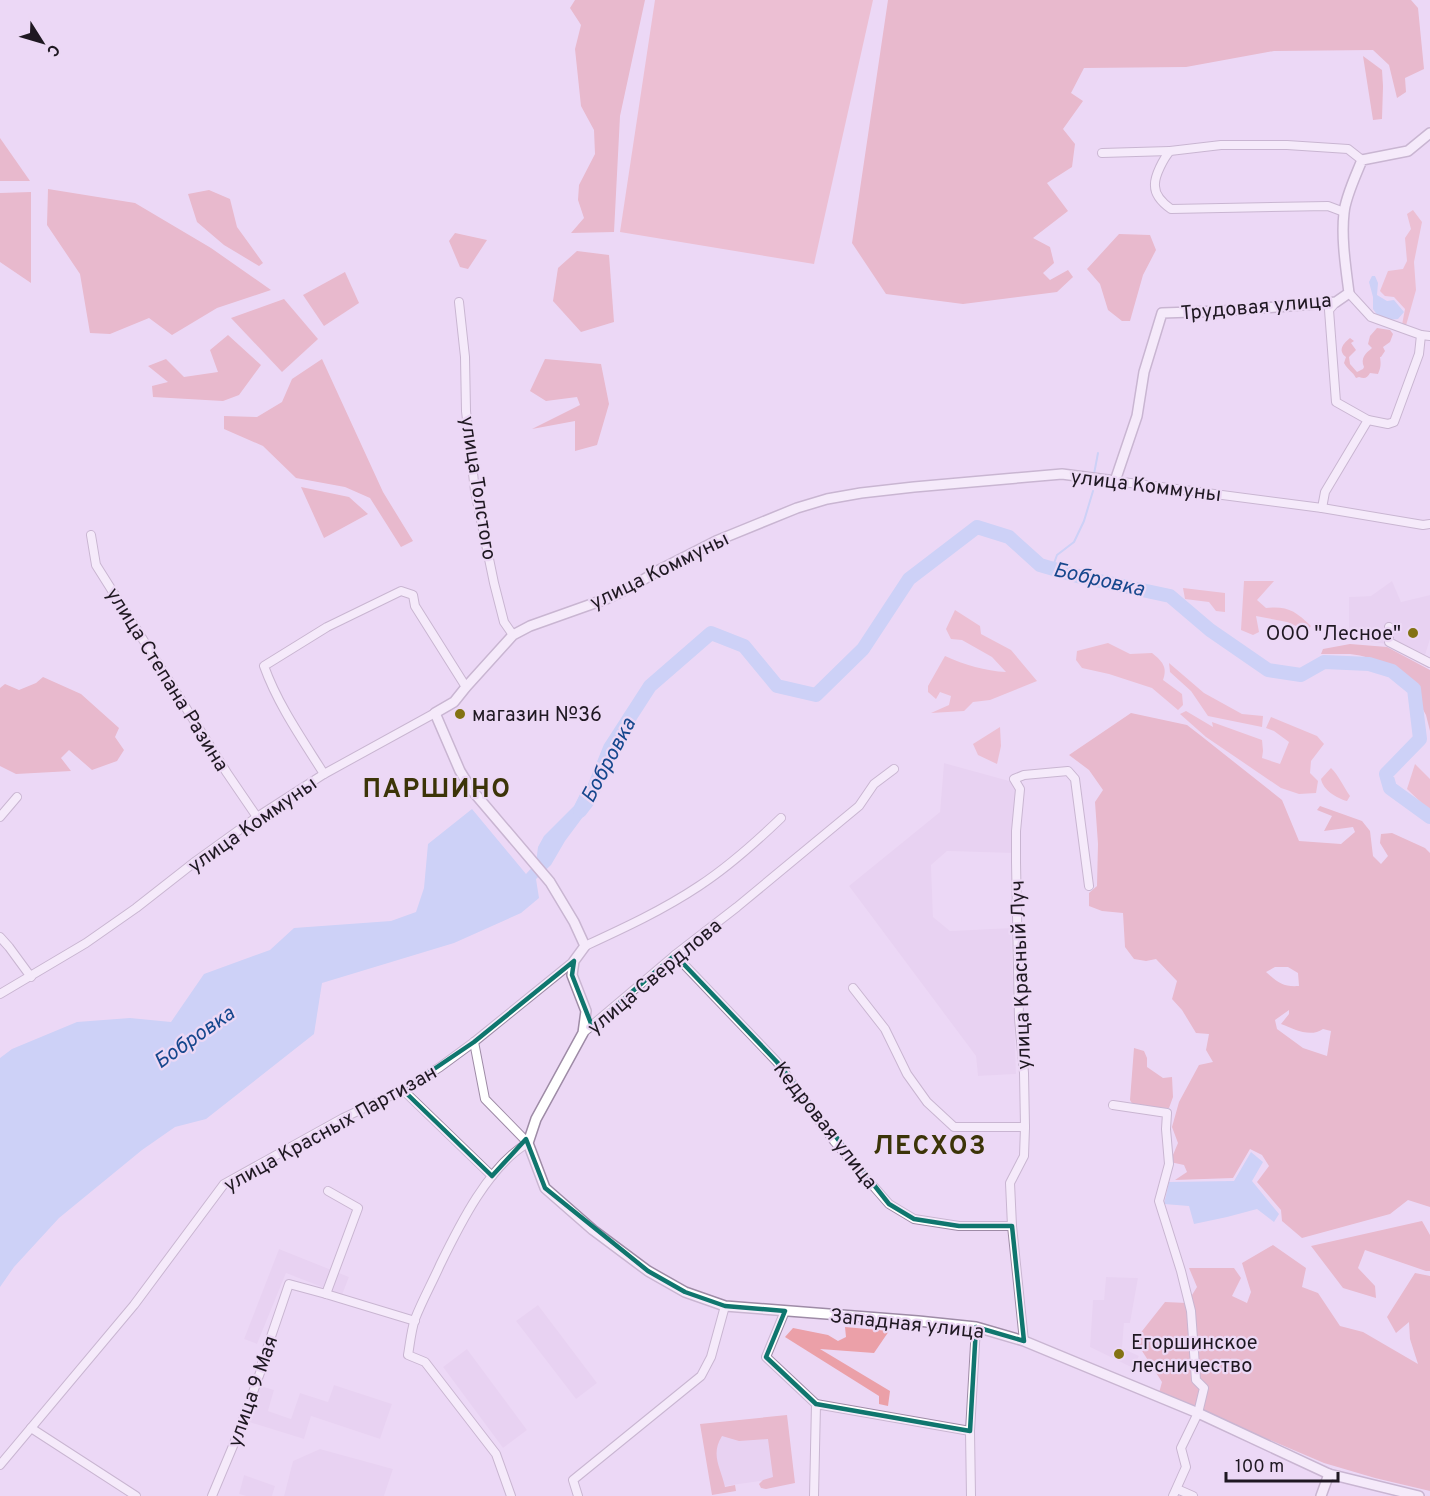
<svg xmlns="http://www.w3.org/2000/svg" width="1430" height="1496" font-family="Overpass,sans-serif">
<style>
.built{fill:#e3cbee}
.green{fill:#eba0a8}
.forest{fill:#e2929b;fill-rule:evenodd}
.water{fill:#a6c7f8}
.lines{fill:none;stroke-linecap:round;stroke-linejoin:round}
.stream{stroke:#a6c7f8;stroke-width:2}
.river{stroke:#a6c7f8;stroke-width:14}
.minor-casing{stroke:#9e8ba6;stroke-width:10}
.tertiary-casing{stroke:#9e8ba6;stroke-width:12}
.minor{stroke:#fff;stroke-width:8}
.tertiary{stroke:#fff;stroke-width:9}
.marked{fill:none;stroke:#0f766e;stroke-width:4.5;stroke-linejoin:round}
.poi-dot{fill:#837213;stroke:#ecd8f5;stroke-width:2}
.labels{text-anchor:middle;stroke-width:4.5;stroke-linejoin:round;paint-order:stroke}
.street-label{font-size:20px;fill:#1f1822;stroke:#ecd8f5}
.poi-label{font-size:20px;fill:#1f1822;stroke:#ecd8f5;text-anchor:start}
.water-label{font-size:21px;font-style:italic;fill:#16478d;stroke:#ecd8f5}
.district-label{font-size:26px;font-weight:bold;letter-spacing:1.5px;fill:#3c3408;stroke:#ecd8f5}
</style>
<rect width="100%" height="100%" fill="#ecd8f5"/>
<g class="built">
<polygon points="1392,581 1401,602 1430,595 1430,639 1423,662 1387,644 1349,639 1349,597 1371,596"/>
<polygon points="944,763 1013,782 1016,793 1012,853 947,851 931,865 933,917 950,931 1011,928 1016,1074 978,1076 976,1056 849,886 940,812"/>
<polygon points="279,1249 349,1277 342,1295 286,1273 257,1344 244,1339"/>
<polygon points="1106,1277 1138,1278 1130,1323 1124,1323 1122,1348 1139,1356 1133,1368 1090,1347 1093,1300 1104,1300"/>
<polygon points="538,1305 597,1383 576,1399 516,1321"/>
<polygon points="467,1349 527,1430 503,1448 443,1367"/>
<polygon points="334,1385 392,1404 380,1439 311,1416 304,1439 249,1422 261,1386 274,1390 268,1411 291,1419 300,1393 328,1402"/>
<polygon points="776,1428 782,1478 718,1487 711,1437"/>
<polygon points="320,1449 393,1469 384,1496 284,1496 293,1461"/>
<polygon points="244,1475 275,1486 272,1496 246,1496 239,1494"/>
</g>
<g class="green">
<polygon points="655,0 873,0 814,264 620,232"/>
<polygon points="1413,210 1422,222 1414,262 1416,290 1405,329 1402,325 1405,309 1394,297 1385,296 1380,291 1388,271 1403,269 1407,261 1405,238 1411,229 1407,214"/>
<path d="M 1244,581 L 1274,581 L 1257,600 L 1266,608 C 1288,606 1295,611 1311,626 L 1307,631 L 1287,622 L 1256,616 L 1259,632 L 1253,635 L 1241,630 Z"/>
<polygon points="1183,588 1225,593 1225,612 1216,611 1209,602 1185,599"/>
<path d="M 955,610 L 980,626 L 981,634 L 1011,650 L 1037,681 L 990,700 L 973,702 L 964,711 L 931,713 L 949,705 L 951,696 L 940,692 L 936,699 L 928,692 L 928,686 L 945,656 C 965,665 985,671 1006,672 L 992,657 L 962,640 L 951,639 L 946,629 Z"/>
<path d="M 1108,643 L 1130,654 L 1152,653 C 1162,661 1168,667 1163,680 L 1182,694 L 1183,705 L 1178,710 L 1152,688 L 1109,674 L 1082,668 L 1076,660 L 1077,651 Z"/>
<polygon points="1169,663 1204,693 1242,714 1263,716 1262,727 1208,716 1191,691 1170,672"/>
<polygon points="1186,711 1213,727 1212,722 1262,740 1263,751 1262,758 1280,764 1289,742 1274,731 1266,728 1271,717 1317,736 1324,744 1311,761 1310,773 1318,781 1316,793 1299,794 1281,788 1206,737 1180,714"/>
<polygon points="1000,727 1001,746 997,764 978,755 973,744"/>
<polygon points="1415,764 1430,779 1430,811 1407,789"/>
<path d="M 1331,768 C 1339,776 1343,786 1350,796 L 1347,801 C 1336,798 1323,790 1321,779 Z"/>
<polygon points="845,1327 889,1331 874,1353 820,1349 890,1391 888,1406 879,1404 879,1396 785,1337 793,1328 828,1335 838,1341 846,1337"/>
</g>
<g class="forest">
<polygon points="575,0 645,0 620,116 614,232 571,233 584,218 578,200 579,185 595,154 594,130 581,106 575,49 581,25 570,8"/>
<polygon points="888,0 1411,0 1418,8 1424,69 1405,78 1406,92 1397,98 1389,65 1373,50 1274,51 1186,67 1084,68 1071,93 1083,101 1063,129 1075,144 1072,167 1047,183 1068,211 1033,238 1050,247 1054,263 1043,273 1050,280 1068,270 1073,277 1057,292 963,304 886,294 852,243"/>
<polygon points="1363,56 1382,70 1383,86 1382,119 1373,120"/>
<polygon points="0,138 30,181 0,181"/>
<polygon points="48,189 135,203 211,248 271,290 217,308 172,335 149,318 110,334 90,333 80,274 47,225"/>
<polygon points="209,190 230,199 237,227 263,263 259,266 224,245 197,222 188,194"/>
<polygon points="31,192 31,283 0,262 0,193"/>
<polygon points="455,233 487,240 468,269 460,267 449,241"/>
<polygon points="1119,234 1150,235 1156,250 1143,275 1130,321 1122,321 1108,310 1100,284 1087,269"/>
<polygon points="577,251 609,255 614,322 581,332 553,301 558,268"/>
<polygon points="345,272 359,303 324,326 303,295"/>
<polygon points="284,299 318,339 282,372 231,318"/>
<path d="M 1377,328 L 1390,330 L 1393,334 L 1390,342 L 1383,347 L 1385,351 L 1381,357 L 1380,357 C 1381,364 1381,367 1378,374 L 1370,373 C 1367,378 1365,379 1359,377 L 1356,378 C 1353,372 1348,370 1344,363 L 1346,357 C 1337,350 1344,343 1350,338 L 1354,341 L 1351,343 L 1356,350 L 1349,357 L 1350,364 L 1357,372 L 1363,369 L 1364,367 C 1360,358 1366,353 1372,348 L 1368,344 L 1370,336 Z"/>
<polygon points="228,335 261,365 239,395 223,401 153,397 152,386 168,382 148,366 166,359 184,377 218,372 210,350"/>
<polygon points="322,359 383,492 413,541 401,547 370,498 345,487 296,478 263,446 224,429 224,416 257,417 282,402 292,379"/>
<polygon points="545,359 601,364 609,404 597,445 575,451 575,421 532,429 580,405 577,397 546,401 530,391"/>
<polygon points="301,487 349,497 368,514 324,538"/>
<path d="M 1350,644 L 1387,647 L 1430,670 L 1430,731 L 1426,715 L 1420,704 L 1420,687 C 1399,671 1377,657 1350,654 C 1340,654 1330,654 1321,654 L 1323,649 Z"/>
<polygon points="43,677 81,694 119,728 115,737 124,750 117,761 92,770 69,750 61,758 71,771 16,774 0,766 0,688 5,684 19,690 36,683"/>
<path d="M 1131,713 L 1187,725 L 1200,735 L 1282,800 L 1299,841 L 1341,844 L 1355,832 L 1353,827 L 1324,831 L 1332,816 L 1317,810 L 1320,806 L 1362,821 L 1370,831 L 1373,856 L 1381,864 L 1388,856 L 1380,843 L 1381,834 L 1392,833 L 1425,848 L 1430,853 L 1430,1207 L 1408,1200 L 1390,1214 L 1302,1238 L 1282,1221 L 1281,1210 L 1257,1182 L 1269,1166 L 1262,1155 L 1250,1149 L 1233,1178 L 1175,1180 L 1187,1172 L 1184,1165 L 1170,1162 L 1178,1143 L 1172,1127 L 1179,1102 L 1199,1065 L 1213,1062 L 1206,1050 L 1209,1034 L 1196,1033 L 1182,1010 L 1172,999 L 1177,981 L 1156,959 L 1146,961 L 1134,959 L 1125,947 L 1123,913 L 1102,911 L 1089,906 L 1089,893 L 1097,886 L 1098,844 L 1095,802 L 1103,790 L 1089,770 L 1069,755 ZM 1275,967 L 1288,967 L 1298,973 L 1299,986 C 1283,987 1278,983 1266,972 ZM 1289,1010 L 1289,1014 L 1281,1024 C 1294,1029 1310,1038 1323,1029 L 1331,1031 L 1327,1056 L 1303,1048 L 1277,1029 L 1275,1020 Z"/>
<polygon points="1134,1048 1144,1051 1147,1058 1147,1067 1163,1078 1172,1077 1173,1097 1169,1108 1134,1107 1130,1100"/>
<polygon points="1422,1221 1430,1235 1430,1271 1426,1271 1365,1250 1358,1268 1375,1286 1376,1298 1343,1288 1311,1246"/>
<polygon points="1273,1245 1306,1268 1302,1287 1318,1293 1340,1326 1363,1332 1418,1364 1410,1339 1409,1322 1396,1333 1387,1317 1415,1273 1430,1276 1430,1491 1375,1478 1324,1463 1159,1393 1162,1382 1135,1340 1165,1302 1187,1303 1197,1287 1189,1268 1234,1268 1241,1278 1232,1296 1247,1303 1251,1292 1242,1263"/>
<path d="M 787,1415 L 795,1483 L 766,1489 L 761,1488 L 759,1484 L 763,1480 L 773,1477 L 768,1439 L 739,1441 L 722,1436 C 710,1455 721,1468 725,1487 L 735,1485 L 736,1491 L 712,1495 L 700,1424 Z"/>
</g>
<g class="water">
<polygon points="1372,276 1375,276 1378,283 1377,295 1387,301 1394,300 1404,312 1398,319 1388,320 1380,319 1373,309 1373,297 1369,282"/>
<polygon points="580,794 590,798 594,802 565,841 551,865 536,879 539,898 521,913 454,943 322,983 314,1034 206,1119 175,1127 142,1150 59,1218 14,1267 0,1287 0,1058 12,1049 77,1022 130,1018 171,1022 204,974 270,950 294,928 391,921 416,912 424,888 428,844 472,809 526,874 536,863 538,847 544,836 574,806"/>
<polygon points="1251,1152 1263,1162 1252,1181 1279,1214 1274,1222 1257,1209 1227,1217 1194,1224 1189,1206 1164,1204 1169,1182 1234,1181"/>
</g>
<g class="lines">
<g class="stream">
<polyline points="1094,474 1098,453"/>
<polyline points="1052,569 1057,555 1074,542 1084,521 1093,491"/>
</g>
<polyline class="river" points="580,811 590,798 610,748 650,686 711,633 744,646 777,686 816,695 863,649 909,579 977,527 1009,537 1040,565 1081,577 1170,596 1210,630 1268,670 1301,675 1324,662 1369,664 1392,671 1414,689 1420,739 1386,774 1390,788 1430,817"/>
<g class="minor-casing">
<g id="minor">
<polyline points="1102,153 1170,151"/>
<path d="M 1344,212 L 1328,206 L 1171,209 C 1164,204 1155,196 1155,186 C 1154,176 1164,158 1170,151 L 1221,145 L 1287,145 L 1348,149 L 1362,160"/>
<polyline points="1349,293 1371,317 1421,335 1419,354 1394,422 1388,424 1368,420"/>
<polyline points="459,302 465,357 466,411 475,491 494,583 504,622 513,635"/>
<polyline points="1421,335 1430,336"/>
<polyline points="1115,481 1322,508 1423,525 1430,524"/>
<polyline points="1322,508 1325,492 1368,420 1336,402 1329,310 1336,302"/>
<polyline points="91,535 96,565 227,773 257,817"/>
<polyline points="1389,627 1389,642 1430,663"/>
<path d="M 324,774 C 302,739 278,705 264,666 L 327,627 L 401,591 L 413,595 L 415,606 L 466,687"/>
<polyline points="0,817 17,797"/>
<polyline points="0,937 9,947 31,977"/>
<path d="M 585,946 C 624,928 663,910 699,886 C 728,867 756,842 781,818"/>
<polyline points="675,955 777,1062 834,1141 889,1204 914,1219 959,1226 1012,1226"/>
<polyline points="853,988 885,1029 907,1074 927,1102 954,1127 1025,1127"/>
<polyline points="0,994 86,943 136,908 196,861 257,817 324,774 435,713"/>
<polyline points="583,1033 675,955 737,907 859,806 874,784 894,769"/>
<path d="M 474,1042 L 485,1099 L 528,1143 C 489,1165 459,1226 440,1265 C 432,1283 422,1301 415,1319 C 411,1331 410,1344 408,1355 L 425,1362 L 496,1454 L 511,1496"/>
<polyline points="403,1090 492,1176"/>
<polyline points="1113,1105 1167,1113 1166,1129 1169,1164 1159,1201 1181,1271 1191,1311 1196,1380 1204,1388 1198,1413 1181,1448 1186,1467 1173,1496"/>
<polyline points="326,1294 358,1208 328,1191"/>
<polyline points="785,1311 766,1357 816,1404"/>
<polyline points="1024,1341 1012,1226 1010,1183 1024,1156 1025,1127 1024,1073 1019,1019 1016,862 1016,831 1020,789 1014,779 1024,775 1068,771 1075,779 1089,886"/>
<polyline points="31,1428 136,1496"/>
<polyline points="0,1465 134,1305 224,1184 343,1118 403,1090 440,1067 474,1042 574,961"/>
<polyline points="1177,1489 1193,1496"/>
<polyline points="212,1496 238,1434 261,1370 262,1363 289,1284 326,1294 415,1321"/>
<polyline points="578,1496 573,1480 701,1376 711,1357 725,1306"/>
<polyline points="814,1496 816,1404 970,1431"/>
<polyline points="971,1496 970,1431 976,1327"/>
</g>
</g>
<g class="tertiary-casing">
<g id="tertiary">
<polyline points="1321,1496 1329,1474"/>
<path d="M 1419,1496 L 1329,1474 L 1198,1413 L 1024,1341 L 976,1327 L 918,1321 L 725,1306 L 685,1292 L 648,1271 L 593,1230 L 545,1188 L 528,1143 L 536,1119 L 583,1033 L 586,1011 L 572,975 L 574,961 L 585,946 L 574,922 L 550,882 L 471,789 L 460,771 L 435,713 L 454,702 L 466,687 L 513,635 L 530,626 L 606,599 L 635,585 L 657,571 L 716,541 L 797,508 L 827,499 L 861,493 L 914,487 L 1062,474 L 1115,481 L 1137,416 L 1144,372 L 1162,313 L 1223,311 L 1315,304 L 1336,302 L 1349,293 C 1346,269 1341,238 1344,213 C 1345,198 1356,175 1362,160 L 1408,151 L 1430,133"/>
</g>
</g>
<use href="#minor" class="minor"/>
<use href="#tertiary" class="tertiary"/>
</g>
<path d="M0 0H1430V1496H0ZM 675,955 L 777,1062 L 889,1204 L 914,1219 L 959,1226 L 1012,1226 L 1024,1341 L 976,1327 L 970,1431 L 816,1404 L 766,1357 L 785,1311 L 725,1306 L 685,1292 L 648,1271 L 545,1188 L 526,1139 L 492,1176 L 403,1090 L 474,1042 L 574,961 L 572,975 L 592,1026 Z" fill="#ecd8f5" fill-opacity=".55" fill-rule="evenodd"/>
<path class="marked" d="M 675,955 L 777,1062 L 889,1204 L 914,1219 L 959,1226 L 1012,1226 L 1024,1341 L 976,1327 L 970,1431 L 816,1404 L 766,1357 L 785,1311 L 725,1306 L 685,1292 L 648,1271 L 545,1188 L 526,1139 L 492,1176 L 403,1090 L 474,1042 L 574,961 L 572,975 L 592,1026 Z"/>
<g class="poi-dot">
<circle cx="1413" cy="633" r="6"/>
<circle cx="460" cy="714" r="6"/>
<circle cx="1119" cy="1354" r="6"/>
</g>
<g class="labels">
<g class="street-label">
<text transform="translate(1256 306) rotate(-5)" y="7">Трудовая улица</text>
<text transform="translate(1146 485) rotate(7)" y="7">улица Коммуны</text>
<text transform="translate(479 488) rotate(81)" y="7">улица Толстого</text>
<text transform="translate(659 570) rotate(-26)" y="7">улица Коммуны</text>
<text transform="translate(168 679) rotate(58)" y="7">улица Степана Разина</text>
<text transform="translate(252 824) rotate(-35)" y="7">улица Коммуны</text>
<text transform="translate(1020 975) rotate(-92)" y="7">улица Красный Луч</text>
<text transform="translate(654 976) rotate(-40)" y="7">улица Свердлова</text>
<text transform="translate(826 1125) rotate(52)" y="7">Кедровая улица</text>
<text transform="translate(330 1128) rotate(-29)" y="7">улица Красных Партизан</text>
<text transform="translate(907 1323) rotate(6)" y="7">Западная улица</text>
<text transform="translate(252 1391) rotate(-71)" y="7">улица 9 Мая</text>
</g>
<g class="poi-label">
<text x="1401" y="640" text-anchor="end">ООО "Лесное"</text>
<text x="472" y="721">магазин №36</text>
<text x="1131" y="1349">Егоршинское<tspan x="1131" dy="23">лесничество</tspan></text>
</g>
<g class="water-label">
<text transform="translate(1099 579) rotate(13)" y="7">Бобровка</text>
<text transform="translate(608 760) rotate(-62)" y="7">Бобровка</text>
<text transform="translate(194 1037) rotate(-35)" y="7">Бобровка</text>
</g>
<g class="district-label">
<text x="437" y="797">ПАРШИНО</text>
<text x="930" y="1154">ЛЕСХОЗ</text>
</g>
</g>
<g transform="translate(42 42) rotate(127)" stroke="#ecd8f5" stroke-width="4.5" paint-order="stroke">
<path d="M0-4.5L10 22L0 15L-10 22Z" fill="#1f1822"/>
<text y="-9" font-size="16" font-weight="bold" text-anchor="middle" fill="#1f1822">С</text>
</g>
<path d="M1226 1472v9h112v-9" fill="none" stroke="#1f1822" stroke-width="3"/>
<text x="1235" y="1472" font-size="18" fill="#1f1822" stroke="#ecd8f5" stroke-width="4.5" paint-order="stroke">100 m</text>
</svg>
